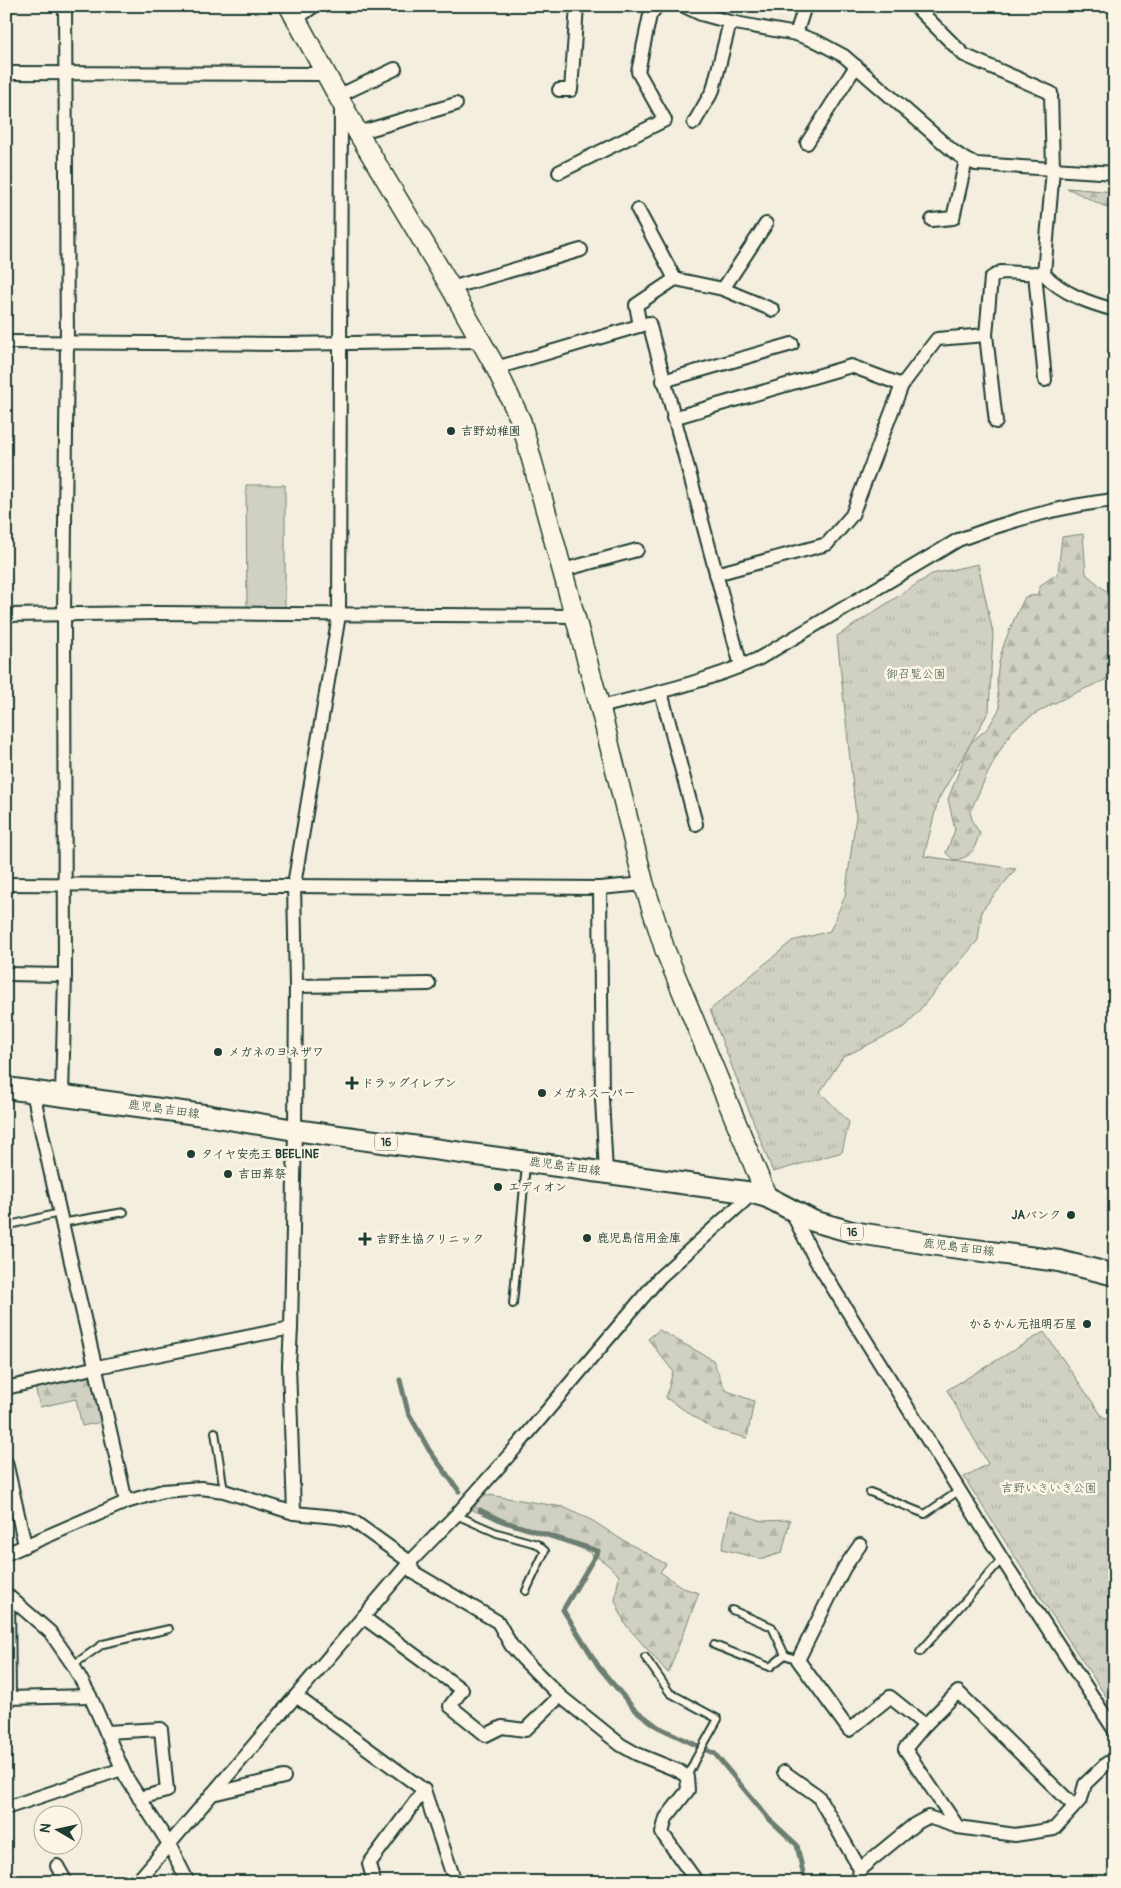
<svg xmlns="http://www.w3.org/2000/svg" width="1121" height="1888" font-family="Pangolin,'Klee One',sans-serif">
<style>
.grass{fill:#d0d1c2;stroke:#78877b}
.forest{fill:url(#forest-firs);stroke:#78877b}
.park{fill:url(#park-tufts);stroke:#78877b}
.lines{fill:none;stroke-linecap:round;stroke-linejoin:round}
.stream{stroke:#6c7d72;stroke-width:5}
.lane-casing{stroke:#1f3d34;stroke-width:10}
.street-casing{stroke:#1f3d34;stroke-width:16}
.secondary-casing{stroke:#1f3d34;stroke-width:22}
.primary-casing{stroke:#1f3d34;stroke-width:24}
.lane{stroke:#fcf5e5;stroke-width:6}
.street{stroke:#fcf5e5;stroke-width:12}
.secondary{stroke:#fcf5e5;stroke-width:19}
.primary{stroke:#fcf5e5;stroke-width:20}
.poi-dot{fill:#1f3d34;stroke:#fcf5e5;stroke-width:2}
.labels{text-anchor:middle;stroke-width:5;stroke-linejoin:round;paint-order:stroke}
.shield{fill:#fcf5e5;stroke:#617469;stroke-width:1}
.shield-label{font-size:11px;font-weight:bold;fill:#1f3d34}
.poi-label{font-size:12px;font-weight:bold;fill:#1f3d34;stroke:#fcf5e5;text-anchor:start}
.park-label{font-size:12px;fill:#425b50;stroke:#fcf5e5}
.street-label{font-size:12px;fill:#1f3d34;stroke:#fcf5e5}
</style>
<defs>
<pattern id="forest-firs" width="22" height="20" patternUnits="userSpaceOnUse" patternTransform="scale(1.25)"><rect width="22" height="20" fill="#d0d1c2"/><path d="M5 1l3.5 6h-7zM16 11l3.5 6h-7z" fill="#b2b4a7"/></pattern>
<pattern id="park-tufts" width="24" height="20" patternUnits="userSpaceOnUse" patternTransform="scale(1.25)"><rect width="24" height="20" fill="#d0d1c2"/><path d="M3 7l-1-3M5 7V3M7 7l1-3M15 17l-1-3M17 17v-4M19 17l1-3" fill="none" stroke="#b2b4a7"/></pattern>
</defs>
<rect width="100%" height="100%" fill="#f3eede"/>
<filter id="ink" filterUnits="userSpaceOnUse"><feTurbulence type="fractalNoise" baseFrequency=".02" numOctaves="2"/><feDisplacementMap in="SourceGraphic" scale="10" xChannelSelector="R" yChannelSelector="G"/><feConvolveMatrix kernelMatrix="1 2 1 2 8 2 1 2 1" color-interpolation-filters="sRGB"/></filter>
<g filter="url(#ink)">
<polygon class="grass" points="246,485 285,485 285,611 247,611"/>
<g class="forest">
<polygon points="1067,188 1115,192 1115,240 1109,233 1110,209"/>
<path d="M 1083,534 L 1086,574 L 1112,596 L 1115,676 C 1090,686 1026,713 1011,733 C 994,757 982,786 970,812 L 973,823 L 980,833 C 974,849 972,858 954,860 L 946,853 L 955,830 L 948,799 L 970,743 L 988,728 L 1000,708 C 990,666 1007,634 1025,597 L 1037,595 L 1041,585 L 1058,573 L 1062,537 Z"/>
<polygon points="659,1330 713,1360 725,1390 754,1401 747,1438 713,1429 666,1398 673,1371 648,1339"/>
<polygon points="90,1375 101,1422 82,1426 76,1399 40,1407 35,1387"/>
<path d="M 483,1494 L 563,1507 L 593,1521 L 619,1538 L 666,1564 L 660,1572 L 683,1588 L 699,1593 L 668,1673 L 625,1624 L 615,1600 L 619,1576 C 594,1546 551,1538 515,1527 C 501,1522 486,1515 472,1510 Z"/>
<polygon points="730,1511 763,1521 790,1520 782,1553 762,1559 722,1549"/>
</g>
<g class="park">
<polygon points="978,564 993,633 989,711 938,800 924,856 1016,869 982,910 978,940 906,1026 843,1057 820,1092 849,1122 842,1152 773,1172 710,1010 792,941 830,931 845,896 856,816 837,636 932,574"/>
<polygon points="1044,1332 1102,1416 1115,1425 1115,1710 1043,1601 964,1477 988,1464 947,1390"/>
</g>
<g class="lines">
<g class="stream">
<polyline points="400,1380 408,1412 429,1450 459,1491"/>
<polyline points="480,1510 502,1521 598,1551 563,1610 599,1667 634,1709 658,1727 715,1754 769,1819 797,1845 805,1882"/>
</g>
<g class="lane-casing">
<g id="lane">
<polyline points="61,1223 124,1212"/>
<polyline points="6,1226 59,1213"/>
<polyline points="513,1304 526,1165"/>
<polyline points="215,1432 224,1491"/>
<polyline points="870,1492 925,1514 960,1490"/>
<polyline points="456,1515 497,1533 537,1544 545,1551 526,1591"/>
<polyline points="11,1599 12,1698"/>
<polyline points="732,1610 772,1627 785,1655"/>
<polyline points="714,1645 770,1667 785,1655 798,1660"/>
<polyline points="920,1652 1002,1559"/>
<polyline points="645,1657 670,1693 718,1719 695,1760 687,1777"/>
<polyline points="73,1665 103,1644 169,1629"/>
</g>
</g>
<g class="street-casing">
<g id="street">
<polyline points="684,6 701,14 730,22 796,34 818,42 844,56 954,152 966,160 976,164 1115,173"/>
<path d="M 915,6 L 964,55 L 1051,93 L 1053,169 L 1044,274 C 1063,294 1089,303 1115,310"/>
<polyline points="296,19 314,6"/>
<polyline points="796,34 805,6"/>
<polyline points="6,73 325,74"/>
<polyline points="559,90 571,90 577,6"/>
<polyline points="338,96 395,69"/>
<polyline points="694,123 713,90 730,22"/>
<polyline points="358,133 456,104"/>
<polyline points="807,143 856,66"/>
<polyline points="559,172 665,120 638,72 650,15 657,6"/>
<polyline points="638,210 675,279"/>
<polyline points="932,220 953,218 966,160"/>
<polyline points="1035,273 1045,380"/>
<polyline points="451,288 581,250"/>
<polyline points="723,289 766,224"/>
<polyline points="640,326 636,305 675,279 723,289 773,310"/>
<polyline points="986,335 996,422"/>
<polyline points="6,342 285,344 481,341"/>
<polyline points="496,368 649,323 741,666"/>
<polyline points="663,381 792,344"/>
<polyline points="673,418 851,366 902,385"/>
<polyline points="563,570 637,550"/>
<polyline points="716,574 827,544 852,515 902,385 937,339 986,335 991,278 1001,272 1044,274"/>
<polyline points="6,615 157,613 576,616"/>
<polyline points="661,692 696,824"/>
<path d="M 600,707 C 653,694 708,681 758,659 L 958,540 C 1005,522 1064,505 1115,500"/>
<polyline points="6,884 600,888 644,884"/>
<polyline points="600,888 602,1099 606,1172"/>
<polyline points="6,974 65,975"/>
<polyline points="296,986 429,984"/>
<path d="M 33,1092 C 62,1229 96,1365 126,1502"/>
<polyline points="62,1095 65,975 64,614 67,343 65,6"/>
<polyline points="790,1209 815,1259 1002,1559 1115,1731"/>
<polyline points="6,1388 97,1367 291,1328"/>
<polyline points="6,1462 25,1545"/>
<polyline points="294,1513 289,1365 291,1328 295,1130 296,986 294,885 339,615 341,105"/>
<polyline points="860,1545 844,1568 798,1660 849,1730 890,1697 925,1725"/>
<polyline points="6,1554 126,1502 163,1491 201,1488 224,1491 294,1513 336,1517 353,1521 410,1562 413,1572 498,1622 511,1645 523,1659 560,1696 621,1745 637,1754 679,1771 687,1777 688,1790 666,1818 662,1833 697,1882"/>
<polyline points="6,1594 50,1632 73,1665 90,1696 126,1777 169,1844 188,1882"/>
<polyline points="363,1617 462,1690 450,1706 486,1735 502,1727 525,1730 560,1696"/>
<polyline points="296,1696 424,1790 455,1882"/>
<polyline points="6,1698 90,1696"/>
<polyline points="106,1732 161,1729 167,1791 139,1798"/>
<polyline points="784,1772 818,1796 860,1869 858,1882"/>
<polyline points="212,1794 284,1777"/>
<polyline points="6,1808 122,1769"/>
<polyline points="958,1827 905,1749 925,1725 958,1692 1074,1806"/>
<polyline points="57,1866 66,1882"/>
<polyline points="860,1869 915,1824 928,1817 958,1827 1015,1835 1054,1829 1081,1799 1085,1784 1107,1763 1115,1761"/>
<polyline points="137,1882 410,1562 456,1515 519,1444 660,1277 753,1193"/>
<polyline points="374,1882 369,1864 424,1790"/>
</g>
</g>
<g class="secondary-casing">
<polyline id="secondary" points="289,6 358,133 451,288 496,368 521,421 600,707 644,884 665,950 767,1197"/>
</g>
<g class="primary-casing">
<polyline id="primary" points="6,1088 211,1116 295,1130 753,1193 767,1197 813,1221 852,1232 944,1246 1059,1261 1115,1275"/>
</g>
<use href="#lane" class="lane"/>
<use href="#street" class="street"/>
<use href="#secondary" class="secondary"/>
<use href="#primary" class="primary"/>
</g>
</g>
<g class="poi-dot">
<circle cx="451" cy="431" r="5"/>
<circle cx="218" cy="1052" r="5"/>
<path d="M349.5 1075.5h5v5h5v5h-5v5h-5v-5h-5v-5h5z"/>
<circle cx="542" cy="1093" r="5"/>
<circle cx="191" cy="1154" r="5"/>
<circle cx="228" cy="1174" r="5"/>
<circle cx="498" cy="1187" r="5"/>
<circle cx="1071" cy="1215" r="5"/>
<circle cx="587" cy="1238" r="5"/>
<path d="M362.5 1231.5h5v5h5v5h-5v5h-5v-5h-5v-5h5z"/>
<circle cx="1087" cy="1324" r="5"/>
</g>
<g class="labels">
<g class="shield">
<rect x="375" y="1133.5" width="22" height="17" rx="4"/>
<rect x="841" y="1223.5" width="22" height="17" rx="4"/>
</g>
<g class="shield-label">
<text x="386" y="1146">16</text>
<text x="852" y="1236">16</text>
</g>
<g class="poi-label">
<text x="461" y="435">吉野幼稚園</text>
<text x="228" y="1056">メガネのヨネザワ</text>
<text x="362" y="1087">ドラッグイレブン</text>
<text x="552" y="1097">メガネスーパー</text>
<text x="201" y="1158">タイヤ安売王 BEELINE</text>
<text x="238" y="1178">吉田葬祭</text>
<text x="508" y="1191">エディオン</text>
<text x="1061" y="1219" text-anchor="end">JAバンク</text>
<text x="597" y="1242">鹿児島信用金庫</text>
<text x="376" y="1243">吉野生協クリニック</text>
<text x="1077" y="1328" text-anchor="end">かるかん元祖明石屋</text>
</g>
<g class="park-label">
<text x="916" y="678">御召覧公園</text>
<text x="1049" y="1492">吉野いきいき公園</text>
</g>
<g class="street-label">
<text transform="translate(164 1109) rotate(8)" y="4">鹿児島吉田線</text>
<text transform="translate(565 1166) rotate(8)" y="4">鹿児島吉田線</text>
<text transform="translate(959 1247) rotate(7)" y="4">鹿児島吉田線</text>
</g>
</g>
<rect width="1121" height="1888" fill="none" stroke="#fcf5e5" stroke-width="25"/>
<rect x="12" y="12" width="1096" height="1863" fill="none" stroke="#1f3d34" stroke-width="2" filter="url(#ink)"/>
<g transform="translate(58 1830) rotate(279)"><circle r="24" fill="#fcf5e5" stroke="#a4ab9e"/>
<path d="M0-4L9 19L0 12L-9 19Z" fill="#1f3d34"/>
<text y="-8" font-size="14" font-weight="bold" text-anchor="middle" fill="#1f3d34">N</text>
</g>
</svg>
